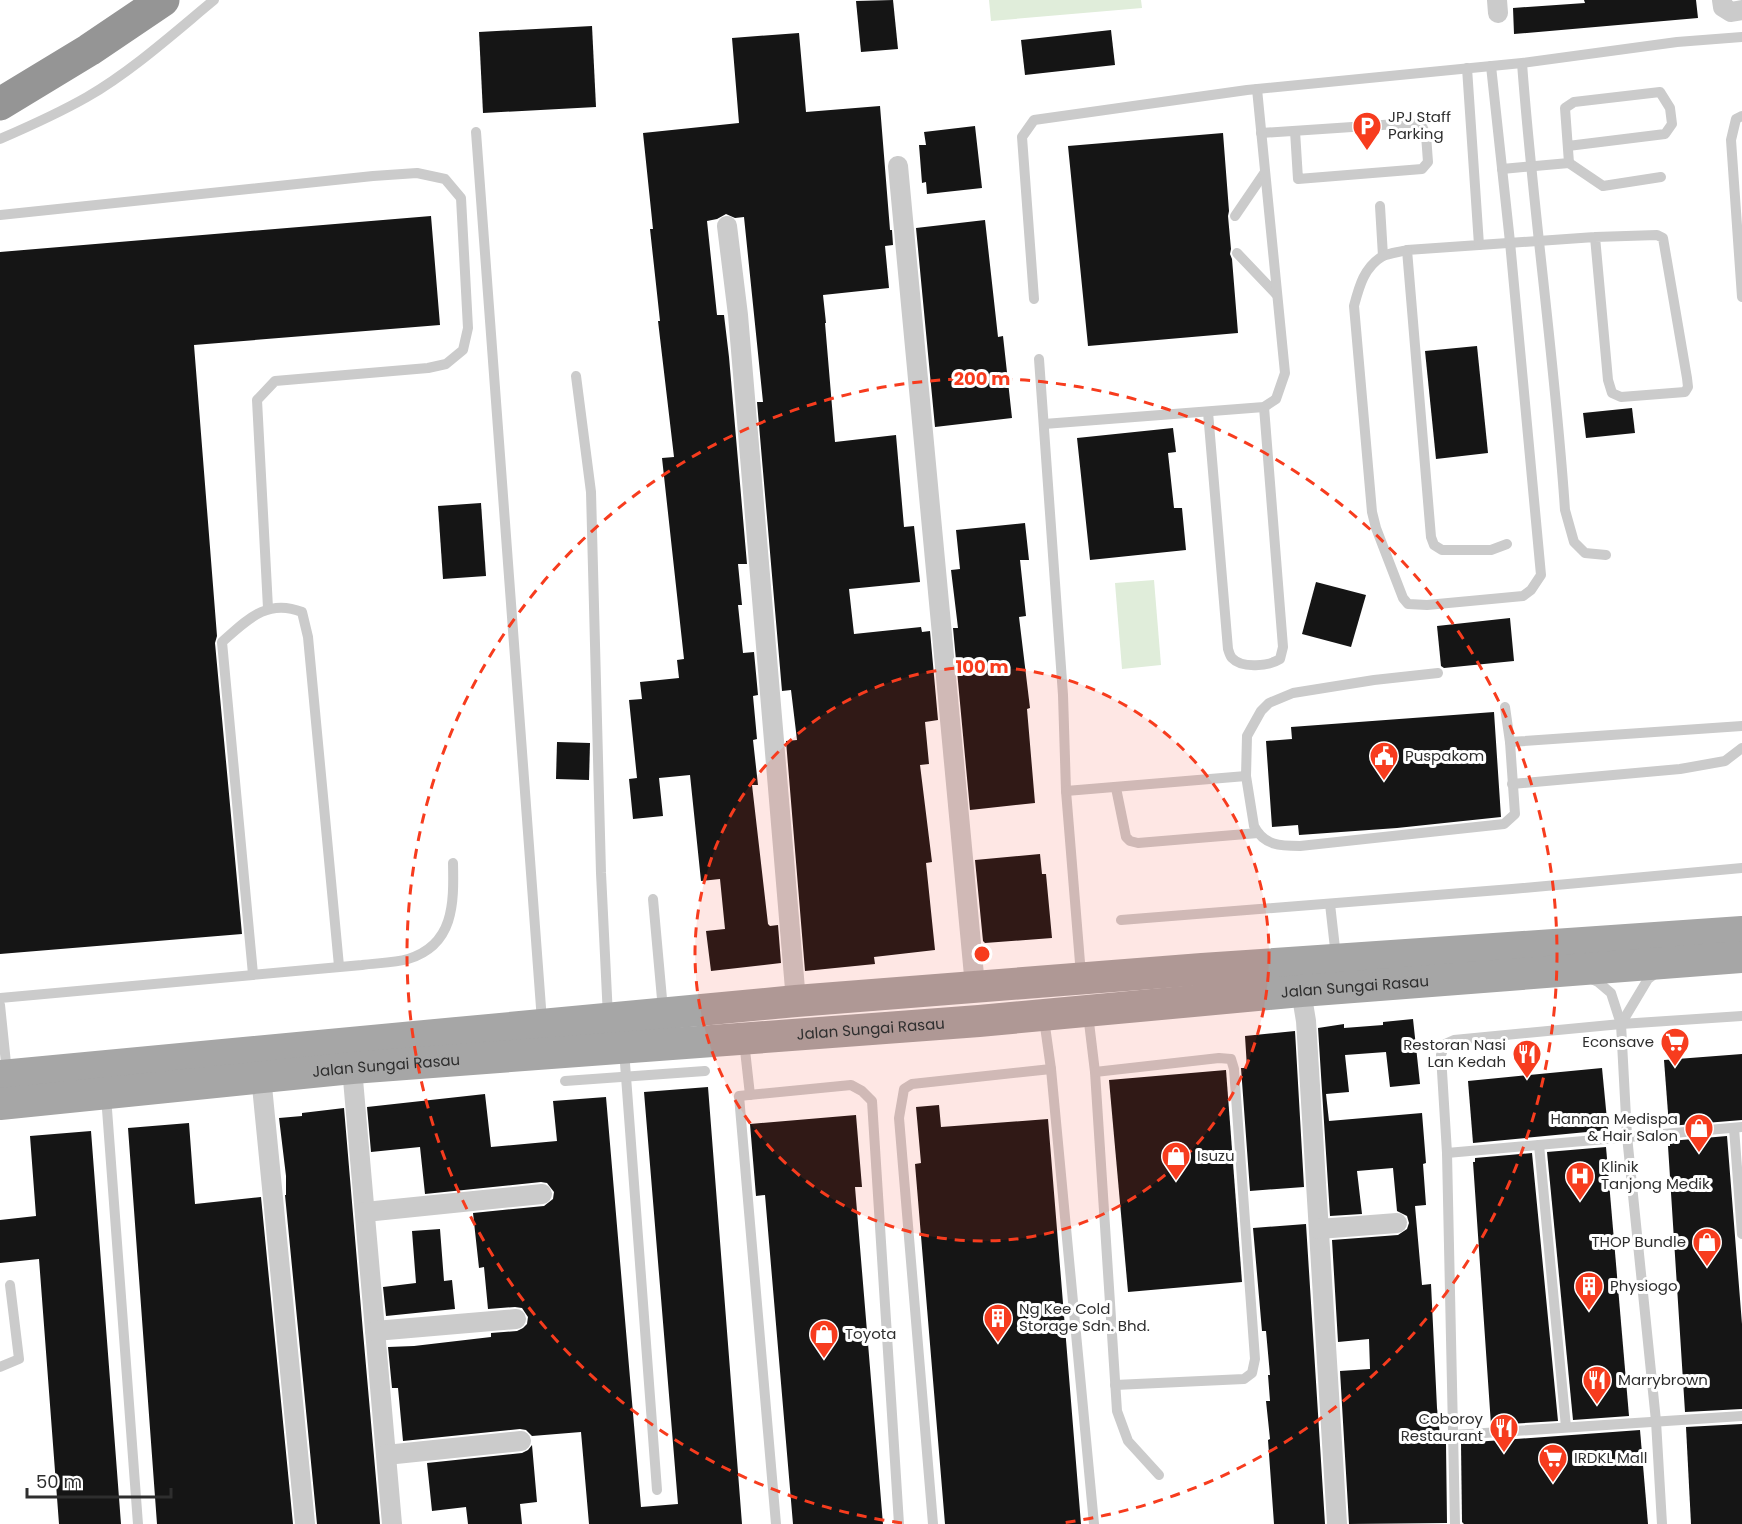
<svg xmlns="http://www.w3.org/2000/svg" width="1742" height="1524" font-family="Poppins,sans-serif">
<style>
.green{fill:#e0edda}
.building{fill:#151515}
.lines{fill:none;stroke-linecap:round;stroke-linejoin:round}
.lane{stroke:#cbcbcb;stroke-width:10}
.street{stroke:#cbcbcb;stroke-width:20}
.primary{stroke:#a6a6a6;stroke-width:32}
.highway{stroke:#959595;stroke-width:33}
.ring{fill:none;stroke:#f73c1e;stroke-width:3;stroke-dasharray:10 8}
.labels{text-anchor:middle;stroke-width:6;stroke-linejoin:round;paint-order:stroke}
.poi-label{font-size:15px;fill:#2e2e2e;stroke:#fff;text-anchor:start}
.street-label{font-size:15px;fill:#2e2e2e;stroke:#fff}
.centre{fill:#f73c1e;stroke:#fff;stroke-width:3}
.ring-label{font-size:18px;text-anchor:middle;font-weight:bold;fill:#f73c1e;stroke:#fff;stroke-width:6;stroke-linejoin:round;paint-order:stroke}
</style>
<rect width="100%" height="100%" fill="#fff"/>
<g class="green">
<polygon points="989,0 1141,0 1142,8 991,21"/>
<polygon points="1154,580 1161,665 1122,669 1115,583"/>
</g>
<g class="building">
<polygon points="893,0 898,49 861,52 856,1"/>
<polygon points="1584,0 1696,0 1698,18 1514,34 1513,8 1585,3"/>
<polygon points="592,26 596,107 483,113 479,32"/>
<polygon points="1111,30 1115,65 1025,75 1021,40"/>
<polygon points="799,33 806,112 880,106 890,230 892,230 893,245 885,246 889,288 823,295 826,323 825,323 835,442 896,435 904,527 914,526 920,582 849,589 854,634 921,627 922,632 930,631 938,720 925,722 929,764 920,765 932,862 926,863 935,950 874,957 875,964 805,971 786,741 797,740 791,690 782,691 757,402 763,402 744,217 735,218 726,214 717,219 707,221 717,315 724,315 729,357 747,564 738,564 742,605 738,605 743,653 754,652 758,695 753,696 757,739 753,740 758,785 752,785 768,924 770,926 778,925 781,963 711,971 706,931 725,929 720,879 701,881 690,775 659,778 663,816 633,819 629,779 637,778 629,700 642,699 640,682 679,678 677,660 684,659 662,458 674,457 658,321 660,321 650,229 653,229 643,133 739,123 732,38"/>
<polygon points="975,126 982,188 927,194 926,182 922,183 919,145 926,145 924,132"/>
<polygon points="1223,133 1229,211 1228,216 1231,249 1230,254 1232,259 1238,333 1088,346 1068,146"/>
<polygon points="431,216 440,325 194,345 217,636 215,643 242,934 0,954 0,252"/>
<polygon points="985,220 998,337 1003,336 1012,418 935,427 916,228"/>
<polygon points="1477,346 1488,453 1436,459 1425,351"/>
<polygon points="1632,408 1635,433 1586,438 1583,413"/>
<polygon points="1173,428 1176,452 1168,453 1174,508 1182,508 1186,550 1090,560 1077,438"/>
<polygon points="481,503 486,576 443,579 438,506"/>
<polygon points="1025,523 1029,560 1020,560 1026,616 1019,617 1030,708 1027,709 1035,803 970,810 953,628 958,628 951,570 960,569 956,530"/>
<polygon points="1316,582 1366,595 1351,647 1302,634"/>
<polygon points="1510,618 1514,661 1444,668 1441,666 1437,626"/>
<polygon points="1494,712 1501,817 1397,828 1299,835 1298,825 1272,827 1266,741 1292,739 1291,727"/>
<polygon points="557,742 590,743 589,780 556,779"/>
<polygon points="1040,854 1042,874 1046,874 1052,938 985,943 983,941 975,860"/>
<polygon points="1413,1019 1420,1084 1390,1087 1386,1052 1345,1055 1349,1092 1326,1094 1329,1121 1422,1113 1426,1163 1423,1164 1426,1205 1415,1206 1422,1285 1431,1284 1437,1408 1441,1444 1446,1444 1447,1523 1349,1524 1340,1371 1370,1369 1369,1339 1338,1342 1332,1240 1398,1235 1407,1229 1409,1223 1407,1216 1397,1211 1393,1168 1357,1171 1362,1214 1330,1216 1318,1028 1344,1024 1344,1028 1383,1025 1383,1022"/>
<polygon points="1295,1031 1304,1187 1250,1191 1241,1068 1247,1068 1245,1036"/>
<polygon points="1742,1054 1742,1120 1669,1126 1664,1060"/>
<polygon points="1602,1068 1608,1130 1473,1143 1468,1081"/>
<polygon points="1226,1070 1242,1282 1128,1292 1109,1080"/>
<polygon points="708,1087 742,1524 589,1524 581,1432 532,1436 526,1430 520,1429 403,1441 398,1388 392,1388 388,1347 414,1346 491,1337 491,1333 517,1331 523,1328 527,1324 528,1317 522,1308 515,1307 488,1309 484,1267 479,1268 473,1213 544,1206 553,1199 554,1192 547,1183 541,1182 425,1194 420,1147 371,1152 367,1107 485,1094 491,1147 557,1141 553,1101 606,1097 641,1507 678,1504 644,1092"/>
<polygon points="939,1105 941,1127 1048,1119 1081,1524 945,1524 915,1164 921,1163 916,1107"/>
<polygon points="344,1108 363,1332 380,1524 317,1524 285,1195 286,1195 286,1176 279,1118 302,1116 302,1113"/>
<polygon points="856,1115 862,1187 855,1187 883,1524 793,1524 765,1195 756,1196 750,1124"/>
<polygon points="189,1123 195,1204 261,1197 293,1524 157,1524 128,1128"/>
<polygon points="91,1131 121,1524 59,1524 39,1259 0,1263 0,1220 36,1216 30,1136"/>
<polygon points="1727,1136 1742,1324 1742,1409 1685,1412 1668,1146 1670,1146 1670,1141"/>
<polygon points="1606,1147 1629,1416 1573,1420 1547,1152"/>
<polygon points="1532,1153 1558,1421 1491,1425 1473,1162 1475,1162 1475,1158"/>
<polygon points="1306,1224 1325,1524 1274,1524 1268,1440 1270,1439 1266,1401 1270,1401 1268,1375 1270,1375 1266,1331 1262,1331 1253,1228"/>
<polygon points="440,1229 444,1281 452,1280 455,1309 386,1316 383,1287 416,1283 412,1231"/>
<polygon points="1742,1424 1742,1524 1691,1524 1686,1427"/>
<polygon points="1640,1430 1648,1524 1464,1524 1462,1522 1461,1443"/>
<polygon points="532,1445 537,1502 520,1504 522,1524 468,1524 466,1507 432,1511 427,1463 522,1453 528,1450"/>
</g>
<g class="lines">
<g class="lane">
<path d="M 1522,63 C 1533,212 1555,361 1565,510 L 1574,542 L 1585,553 L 1606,555"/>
<polyline points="1467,68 1479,245 1407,250 1431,537 1434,545 1442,550 1491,550 1507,544"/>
<polyline points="1742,116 1736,119 1731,140 1742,297"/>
<polyline points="476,132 542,1021"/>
<polyline points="1261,133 1412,123 1422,126 1426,135 1428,162 1422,169 1298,179 1295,131"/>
<path d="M 0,139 C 30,126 59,113 87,97 C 132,71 174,33 214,0"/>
<polyline points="1569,163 1603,186 1661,177"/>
<polyline points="1502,169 1569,163 1565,108 1574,102 1660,92 1670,108 1672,124 1665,134 1568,146"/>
<polyline points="1380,206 1383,256"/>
<polyline points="0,215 373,176 417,173 445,179 461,198 468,328 463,350 446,364 428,368 275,381 257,400 268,608"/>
<polyline points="1235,216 1265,172"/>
<polyline points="1479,245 1595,237 1657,235 1663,238 1687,378 1688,387 1685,392 1621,397 1612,393 1608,380 1595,237"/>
<path d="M 1407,250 C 1400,252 1390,253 1383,256 C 1364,267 1359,287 1354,306 L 1372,512 L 1376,528 L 1403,598 L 1408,604 L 1427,605 L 1523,596 L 1531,590 L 1541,575 L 1510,242 L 1491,66"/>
<polyline points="1237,253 1277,295"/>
<polyline points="1034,299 1022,137 1034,120 1247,90 1522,63 1677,42 1742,37"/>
<polyline points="1039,359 1063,695 1066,791 1081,975"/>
<polyline points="576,376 591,492 601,873 608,1017"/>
<path d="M 1208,412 L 1228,649 C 1229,652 1230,656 1232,658 C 1242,669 1269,666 1280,659 L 1283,647 L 1264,407"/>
<polyline points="1044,424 1264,407 1276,399 1285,373 1257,89"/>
<path d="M 1438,673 L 1374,680 L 1293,693 L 1269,703 L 1261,711 L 1247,736 L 1246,776 L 1254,826 C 1264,846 1281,846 1300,846 L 1504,824 L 1515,814 L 1510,742 L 1505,707"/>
<polyline points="1510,742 1742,726"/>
<polyline points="1512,784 1680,769 1725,761 1742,748"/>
<polyline points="1116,788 1126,837 1130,841 1138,843 1258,833"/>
<polyline points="1066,791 1246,776"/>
<polyline points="653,899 663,1010"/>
<polyline points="1330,904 1336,957"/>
<polyline points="1121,920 1512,889 1742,868"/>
<path d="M 253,974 L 222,642 C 247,620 267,598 302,612 L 308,637 L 339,966"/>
<polyline points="1587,977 1598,982 1611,993 1621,1024 1627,1136 1656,1421 1662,1524"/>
<path d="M 0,998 L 362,965 C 376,963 394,963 408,959 C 454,945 454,904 453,863"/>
<polyline points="0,1005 7,1073"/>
<polyline points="1088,1014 1095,1072 1117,1411 1128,1441 1159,1475"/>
<polyline points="1044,1019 1051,1069 1094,1524"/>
<polyline points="1621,1024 1648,979 1656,973"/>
<polyline points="744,1041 750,1095"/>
<polyline points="624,1050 657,1490"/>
<polyline points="1095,1072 1219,1058 1231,1059 1234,1069 1255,1359 1252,1373 1244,1379 1115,1385"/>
<polyline points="565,1081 705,1071"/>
<polyline points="106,1096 138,1524"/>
<polyline points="1734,1128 1742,1234"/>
<polyline points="1539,1145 1566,1427"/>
<polyline points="1447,1153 1742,1127"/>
<polyline points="0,1367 19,1359 10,1285"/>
<polyline points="1454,1435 1742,1416"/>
<polyline points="776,1524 739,1096 851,1085 862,1091 872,1101 899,1524"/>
<polyline points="933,1524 899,1118 904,1089 912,1084 1051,1069"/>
<polyline points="1455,1524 1447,1153 1441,1055 1445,1044 1454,1040 1621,1024 1742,1016"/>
</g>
<g class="street">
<polyline points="1497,0 1498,13"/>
<polyline points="1722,0 1723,7 1731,12 1742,10"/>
<polyline points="898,166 975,986"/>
<polyline points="727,226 738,315 796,1001"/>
<polyline points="1301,991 1306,1021 1337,1524"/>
<polyline points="352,1068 392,1524"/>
<polyline points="261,1076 305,1524"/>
<polyline points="365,1212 542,1194"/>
<polyline points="1319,1229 1397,1223"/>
<polyline points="375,1331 516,1319"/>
<polyline points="386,1455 521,1441"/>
</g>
<g class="primary">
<polyline points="0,1076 796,1001 1202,969 1742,932"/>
<path id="s1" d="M 0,1104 L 352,1068 L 979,1021 L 1301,991 L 1742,957"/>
</g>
<polyline class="highway" points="0,104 89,50 163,0"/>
</g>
<circle cx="982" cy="954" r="287" fill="#f73c1e" fill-opacity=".12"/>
<g class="ring">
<circle cx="982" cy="954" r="287"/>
<path d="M902 1523A575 575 0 1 1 1062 1523"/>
</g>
<defs>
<g id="parking-pin" transform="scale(1.5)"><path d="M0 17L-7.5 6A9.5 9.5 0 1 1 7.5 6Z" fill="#f73c1e" stroke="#fff"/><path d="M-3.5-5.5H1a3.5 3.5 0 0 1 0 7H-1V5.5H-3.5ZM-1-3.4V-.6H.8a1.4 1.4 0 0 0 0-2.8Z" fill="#fff"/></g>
<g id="civic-pin" transform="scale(1.5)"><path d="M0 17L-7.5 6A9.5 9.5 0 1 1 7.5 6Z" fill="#f73c1e" stroke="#fff"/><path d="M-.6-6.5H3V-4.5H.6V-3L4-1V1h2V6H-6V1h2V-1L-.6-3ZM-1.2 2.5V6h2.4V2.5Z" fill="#fff"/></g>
<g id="supermarket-pin" transform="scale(1.5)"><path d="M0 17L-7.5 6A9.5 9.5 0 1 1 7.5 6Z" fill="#f73c1e" stroke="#fff"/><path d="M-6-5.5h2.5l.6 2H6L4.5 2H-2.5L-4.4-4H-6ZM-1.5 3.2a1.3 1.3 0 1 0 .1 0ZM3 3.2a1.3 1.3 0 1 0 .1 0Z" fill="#fff"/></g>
<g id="restaurant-pin" transform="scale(1.5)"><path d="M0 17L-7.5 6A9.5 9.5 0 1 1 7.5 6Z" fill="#f73c1e" stroke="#fff"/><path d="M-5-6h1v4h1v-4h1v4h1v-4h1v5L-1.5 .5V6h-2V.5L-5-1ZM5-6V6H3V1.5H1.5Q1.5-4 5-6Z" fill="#fff"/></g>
<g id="shop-pin" transform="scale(1.5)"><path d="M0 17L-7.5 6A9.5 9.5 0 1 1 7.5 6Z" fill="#f73c1e" stroke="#fff"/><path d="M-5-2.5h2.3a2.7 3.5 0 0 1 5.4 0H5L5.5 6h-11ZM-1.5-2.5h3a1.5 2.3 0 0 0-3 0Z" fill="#fff"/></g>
<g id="hospital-pin" transform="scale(1.5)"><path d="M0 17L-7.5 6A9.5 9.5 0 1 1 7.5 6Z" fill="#f73c1e" stroke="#fff"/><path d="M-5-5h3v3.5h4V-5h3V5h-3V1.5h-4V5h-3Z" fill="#fff"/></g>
<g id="building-pin" transform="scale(1.5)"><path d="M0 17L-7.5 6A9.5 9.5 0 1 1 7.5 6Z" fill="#f73c1e" stroke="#fff"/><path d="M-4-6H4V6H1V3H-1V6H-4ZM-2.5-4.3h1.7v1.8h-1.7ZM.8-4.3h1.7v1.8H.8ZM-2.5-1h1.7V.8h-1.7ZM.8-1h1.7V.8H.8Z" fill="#fff"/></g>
</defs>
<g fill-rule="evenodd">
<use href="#parking-pin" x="1367" y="126"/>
<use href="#civic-pin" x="1384" y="756"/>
<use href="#supermarket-pin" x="1675" y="1042"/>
<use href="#restaurant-pin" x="1527" y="1054"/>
<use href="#shop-pin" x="1699" y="1128"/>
<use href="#shop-pin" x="1176" y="1156"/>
<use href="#hospital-pin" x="1580" y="1176"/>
<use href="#shop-pin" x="1707" y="1242"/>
<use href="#building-pin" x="1589" y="1286"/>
<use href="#building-pin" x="998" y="1318"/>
<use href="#shop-pin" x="824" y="1334"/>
<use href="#restaurant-pin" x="1597" y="1380"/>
<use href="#restaurant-pin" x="1504" y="1428"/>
<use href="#supermarket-pin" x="1553" y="1458"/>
</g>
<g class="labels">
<g class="poi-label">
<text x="1388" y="122">JPJ Staff<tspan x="1388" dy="17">Parking</tspan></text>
<text x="1405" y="761">Puspakom</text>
<text x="1654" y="1047" text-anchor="end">Econsave</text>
<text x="1506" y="1050" text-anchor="end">Restoran Nasi<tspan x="1506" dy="17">Lan Kedah</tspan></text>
<text x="1678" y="1124" text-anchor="end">Hannan Medispa<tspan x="1678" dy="17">&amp; Hair Salon</tspan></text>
<text x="1197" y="1161">Isuzu</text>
<text x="1601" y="1172">Klinik<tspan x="1601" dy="17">Tanjong Medik</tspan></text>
<text x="1686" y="1247" text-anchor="end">THOP Bundle</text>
<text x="1610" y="1291">Physiogo</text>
<text x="1019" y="1314">Ng Kee Cold<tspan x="1019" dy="17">Storage Sdn. Bhd.</tspan></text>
<text x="845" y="1339">Toyota</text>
<text x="1618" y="1385">Marrybrown</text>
<text x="1483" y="1424" text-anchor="end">Coboroy<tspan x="1483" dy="17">Restaurant</tspan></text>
<text x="1574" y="1463">IRDKL Mall</text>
</g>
<g class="street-label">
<text dy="5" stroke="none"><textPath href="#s1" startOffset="1360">Jalan Sungai Rasau</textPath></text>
<text dy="5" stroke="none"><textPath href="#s1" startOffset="874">Jalan Sungai Rasau</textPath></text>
<text dy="5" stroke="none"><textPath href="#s1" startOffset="388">Jalan Sungai Rasau</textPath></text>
</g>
</g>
<circle cx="982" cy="954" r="9" class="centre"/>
<g class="ring-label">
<text x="982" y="385">200 m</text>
<text x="982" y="673">100 m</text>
</g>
<path d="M27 1488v9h144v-9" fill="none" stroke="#2e2e2e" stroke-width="3"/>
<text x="36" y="1488" font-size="18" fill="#2e2e2e" stroke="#ffffff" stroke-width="4.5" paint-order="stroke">50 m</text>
</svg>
